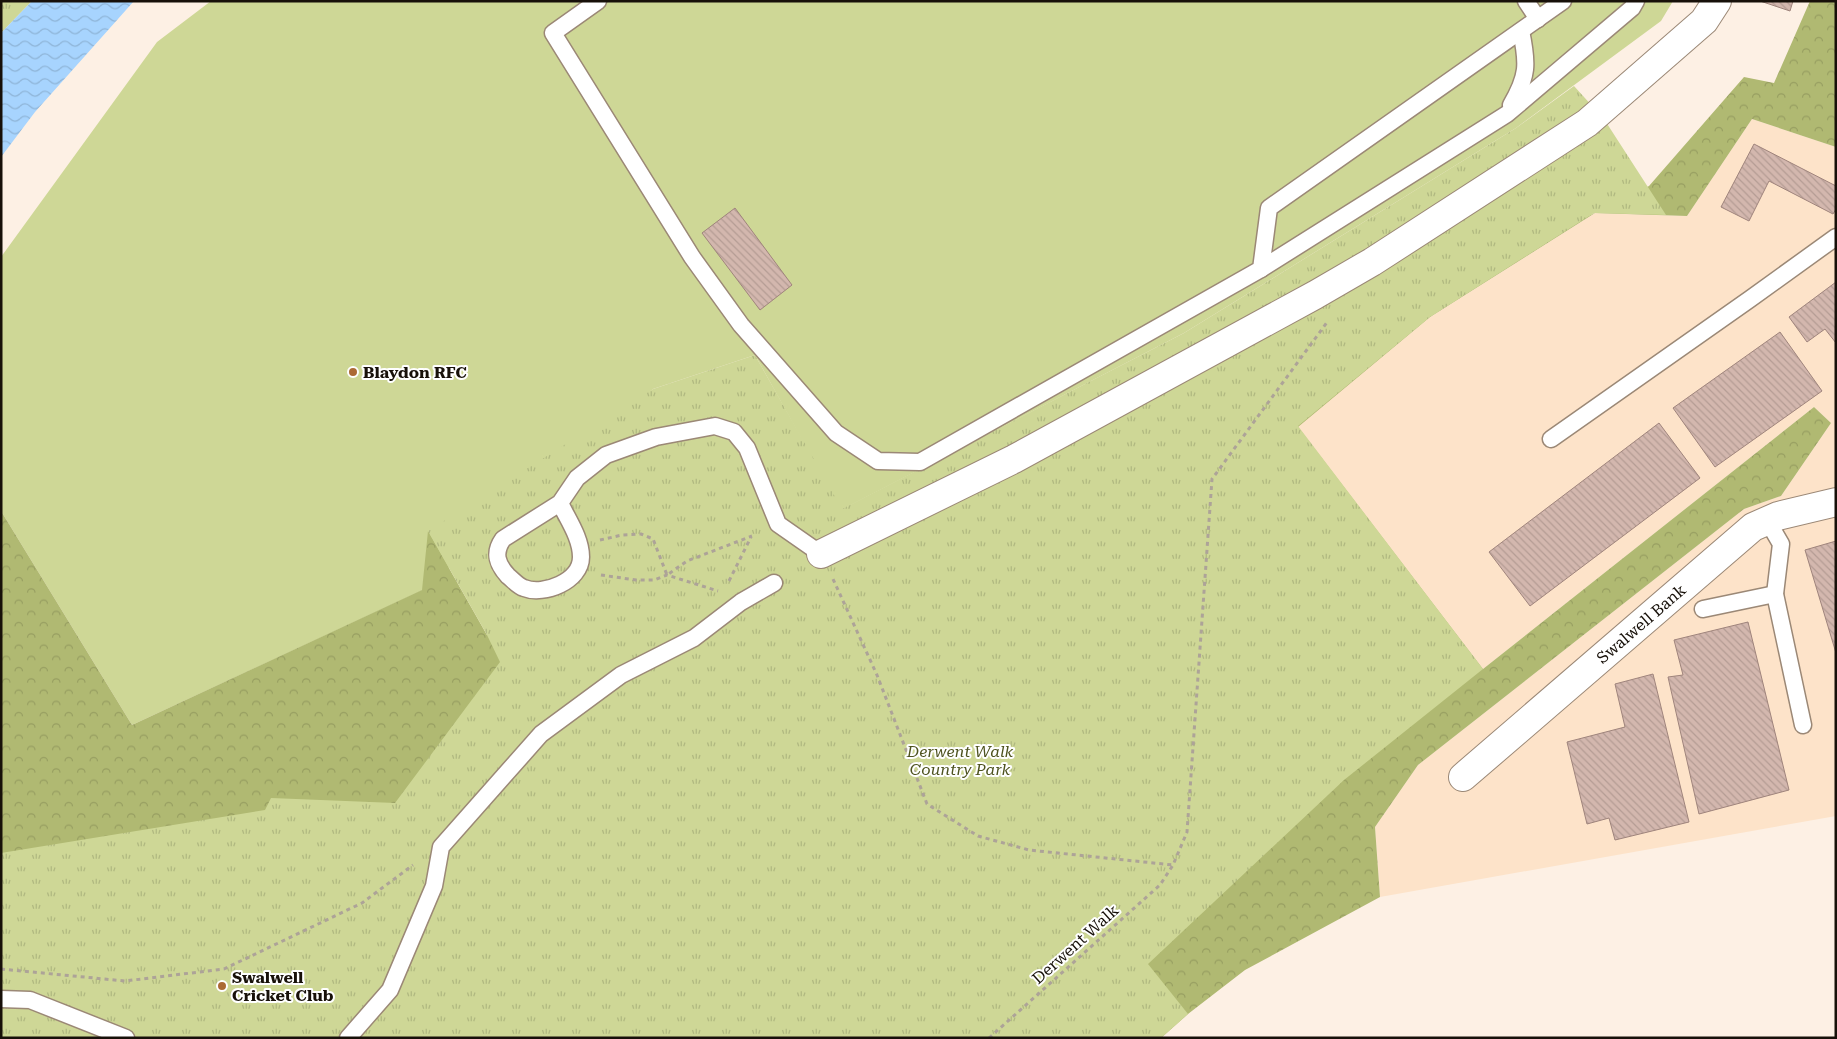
<svg xmlns="http://www.w3.org/2000/svg" width="1837" height="1039" font-family="'Roboto Serif',serif">
<style>
.built{fill:#fde3c9}
.grass{fill:#ced796}
.forest{fill:url(#forest-crowns)}
.park{fill:url(#park-tufts)}
.water{fill:url(#water-waves)}
.building{fill:url(#building-back-hatch);stroke:#9f847c}
.lines{fill:none;stroke-linecap:round;stroke-linejoin:round}
.lane-casing{stroke:#9b8876;stroke-width:19}
.street-casing{stroke:#9b8876;stroke-width:30}
.path{stroke:#ada398;stroke-width:3;stroke-dasharray:4 4;stroke-linecap:butt}
.lane{stroke:#fff;stroke-width:16}
.street{stroke:#fff;stroke-width:28}
.poi-dot{fill:#ab6935;stroke:#fff;stroke-width:2}
.labels{text-anchor:middle;stroke-width:4;stroke-linejoin:round;paint-order:stroke}
.poi-label{font-size:16px;font-weight:bold;fill:#171009;stroke:#fff;text-anchor:start}
.street-label{font-size:16px;fill:#171009;stroke:#fff}
.park-label{font-size:16px;font-style:italic;fill:#4e531f;stroke:#fff}
</style>
<defs>
<pattern id="forest-crowns" width="20" height="18" patternUnits="userSpaceOnUse" patternTransform="scale(1.25)"><rect width="20" height="18" fill="#b0b972"/><path d="M2 6a3 3 0 1 1 6 0M12 15a3 3 0 1 1 6 0" fill="none" stroke="#979e61"/></pattern>
<pattern id="park-tufts" width="24" height="20" patternUnits="userSpaceOnUse" patternTransform="scale(1.25)"><rect width="24" height="20" fill="#ced796"/><path d="M3 7l-1-3M5 7V3M7 7l1-3M15 17l-1-3M17 17v-4M19 17l1-3" fill="none" stroke="#b0b880"/></pattern>
<pattern id="water-waves" width="16" height="10" patternUnits="userSpaceOnUse" patternTransform="scale(1.25)"><rect width="16" height="10" fill="#a7d4fe"/><path d="M0 5q4-4 8 0t8 0" fill="none" stroke="#8fb5d8"/></pattern>
<pattern id="building-back-hatch" width="6" height="6" patternUnits="userSpaceOnUse" patternTransform="scale(1.25)"><rect width="6" height="6" fill="#d3b7ae"/><path d="M-1 5l2 2M0 0l6 6M5-1l2 2" fill="none" stroke="#b49c94"/></pattern>
</defs>
<rect width="100%" height="100%" fill="#fdf0e4"/>
<polygon class="built" points="1752,119 1836,147 1836,816 1380,897 1375,827 1418,765 1744,509 1781,496 1831,423 1814,407 1483,669 1297,427 1430,317 1595,213 1687,216"/>
<polygon class="grass" points="211,1 1673,1 1661,21 1516,128 1184,333 841,510 755,355 653,389 423,590 132,725 1,511 1,257 157,42"/>
<g class="forest">
<polygon points="1810,1 1836,1 1836,147 1752,119 1687,216 1595,213 1430,317 1298,427 1483,669 1814,407 1831,423 1781,496 1744,509 1418,765 1375,827 1380,897 1245,970 1188,1014 1161,1038 668,671 1649,186 1744,77 1774,83"/>
<polygon points="1,511 132,725 422,590 428,531 487,635 583,605 415,855 1,934"/>
</g>
<g class="park">
<polygon points="1,1 32,1 1,33"/>
<polygon points="1574,86 1604,119 1666,215 1594,213 1430,317 1298,426 1483,669 1344,780 1148,964 1188,1014 1161,1038 1,1038 1,853 265,810 271,798 395,803 500,662 487,635 428,531 653,389 755,355 842,509 1184,333 1516,128"/>
</g>
<polygon class="water" points="32,1 134,1 35,112 1,157 1,33"/>
<g class="building">
<polygon points="1760,1 1793,1 1790,11"/>
<polygon points="1754,144 1836,186 1836,209 1833,214 1769,181 1749,221 1721,207"/>
<polygon points="735,208 792,285 760,310 702,233"/>
<polygon points="1836,282 1836,343 1825,329 1807,342 1789,317"/>
<polygon points="1780,332 1822,391 1715,467 1673,408"/>
<polygon points="1659,423 1700,478 1530,606 1489,552"/>
<polygon points="1836,541 1836,653 1805,550"/>
<polygon points="1748,622 1789,790 1699,814 1668,677 1683,675 1674,640"/>
<polygon points="1653,674 1689,822 1615,840 1609,818 1587,824 1567,742 1625,727 1615,684"/>
</g>
<g class="lines">
<g class="lane-casing">
<g id="lane">
<polyline points="598,1 553,33 692,257 741,325 836,433 878,461 920,462 1261,269 1269,208 1563,1"/>
<polyline points="1526,1 1538,19"/>
<path d="M 1511,105 C 1528,76 1528,64 1521,31"/>
<polyline points="1261,269 1507,114 1632,8 1636,1"/>
<polyline points="1551,439 1750,299 1836,237"/>
<path d="M 560,503 C 568,520 581,538 581,557 C 581,581 544,596 524,588 C 518,586 513,580 508,576 C 497,564 493,553 503,539 L 560,503 L 577,478 L 606,455 L 656,437 L 715,426 L 734,432 L 747,448 L 778,524 L 821,554"/>
<polyline points="1767,520 1781,544 1775,594 1803,725"/>
<polyline points="1703,609 1775,594"/>
<polyline points="1,999 30,1000 126,1038"/>
<polyline points="348,1038 390,990 434,886 441,847 541,734 621,675 694,638 741,602 774,583"/>
</g>
</g>
<g class="street-casing">
<g id="street">
<polyline points="821,554 1014,459 1315,295 1372,262 1587,123 1704,21 1717,1"/>
<path id="s1" d="M 1463,777 L 1753,527 L 1778,516 L 1836,502"/>
</g>
</g>
<g class="path">
<polyline points="600,540 622,535 641,534 653,539 667,575 687,561 752,536"/>
<polyline points="601,575 636,580 654,580 667,575 718,591"/>
<polyline points="833,579 877,675 927,804 978,836 1029,850 1173,865"/>
<polyline points="729,581 751,537"/>
<polyline points="1,969 125,981 224,969 362,903 413,865"/>
<polyline points="989,1038 1160,885 1173,865 1187,832 1212,479 1328,321"/>
</g>
<use href="#lane" class="lane"/>
<use href="#street" class="street"/>
</g>
<g class="poi-dot">
<circle cx="353" cy="372" r="5"/>
<circle cx="222" cy="986" r="5"/>
</g>
<g class="labels">
<g class="poi-label">
<text x="363" y="378">Blaydon RFC</text>
<text x="232" y="983">Swalwell<tspan x="232" dy="18">Cricket Club</tspan></text>
</g>
<g class="street-label">
<text dy="6" stroke="none"><textPath href="#s1" startOffset="235">Swalwell Bank</textPath></text>
<text transform="translate(1075 944) rotate(-42)" y="6">Derwent Walk</text>
</g>
<g class="park-label">
<text x="960" y="757">Derwent Walk<tspan x="960" dy="18">Country Park</tspan></text>
</g>
</g>
<rect width="1837" height="1039" fill="none" stroke="#171009" stroke-width="5"/>
</svg>
